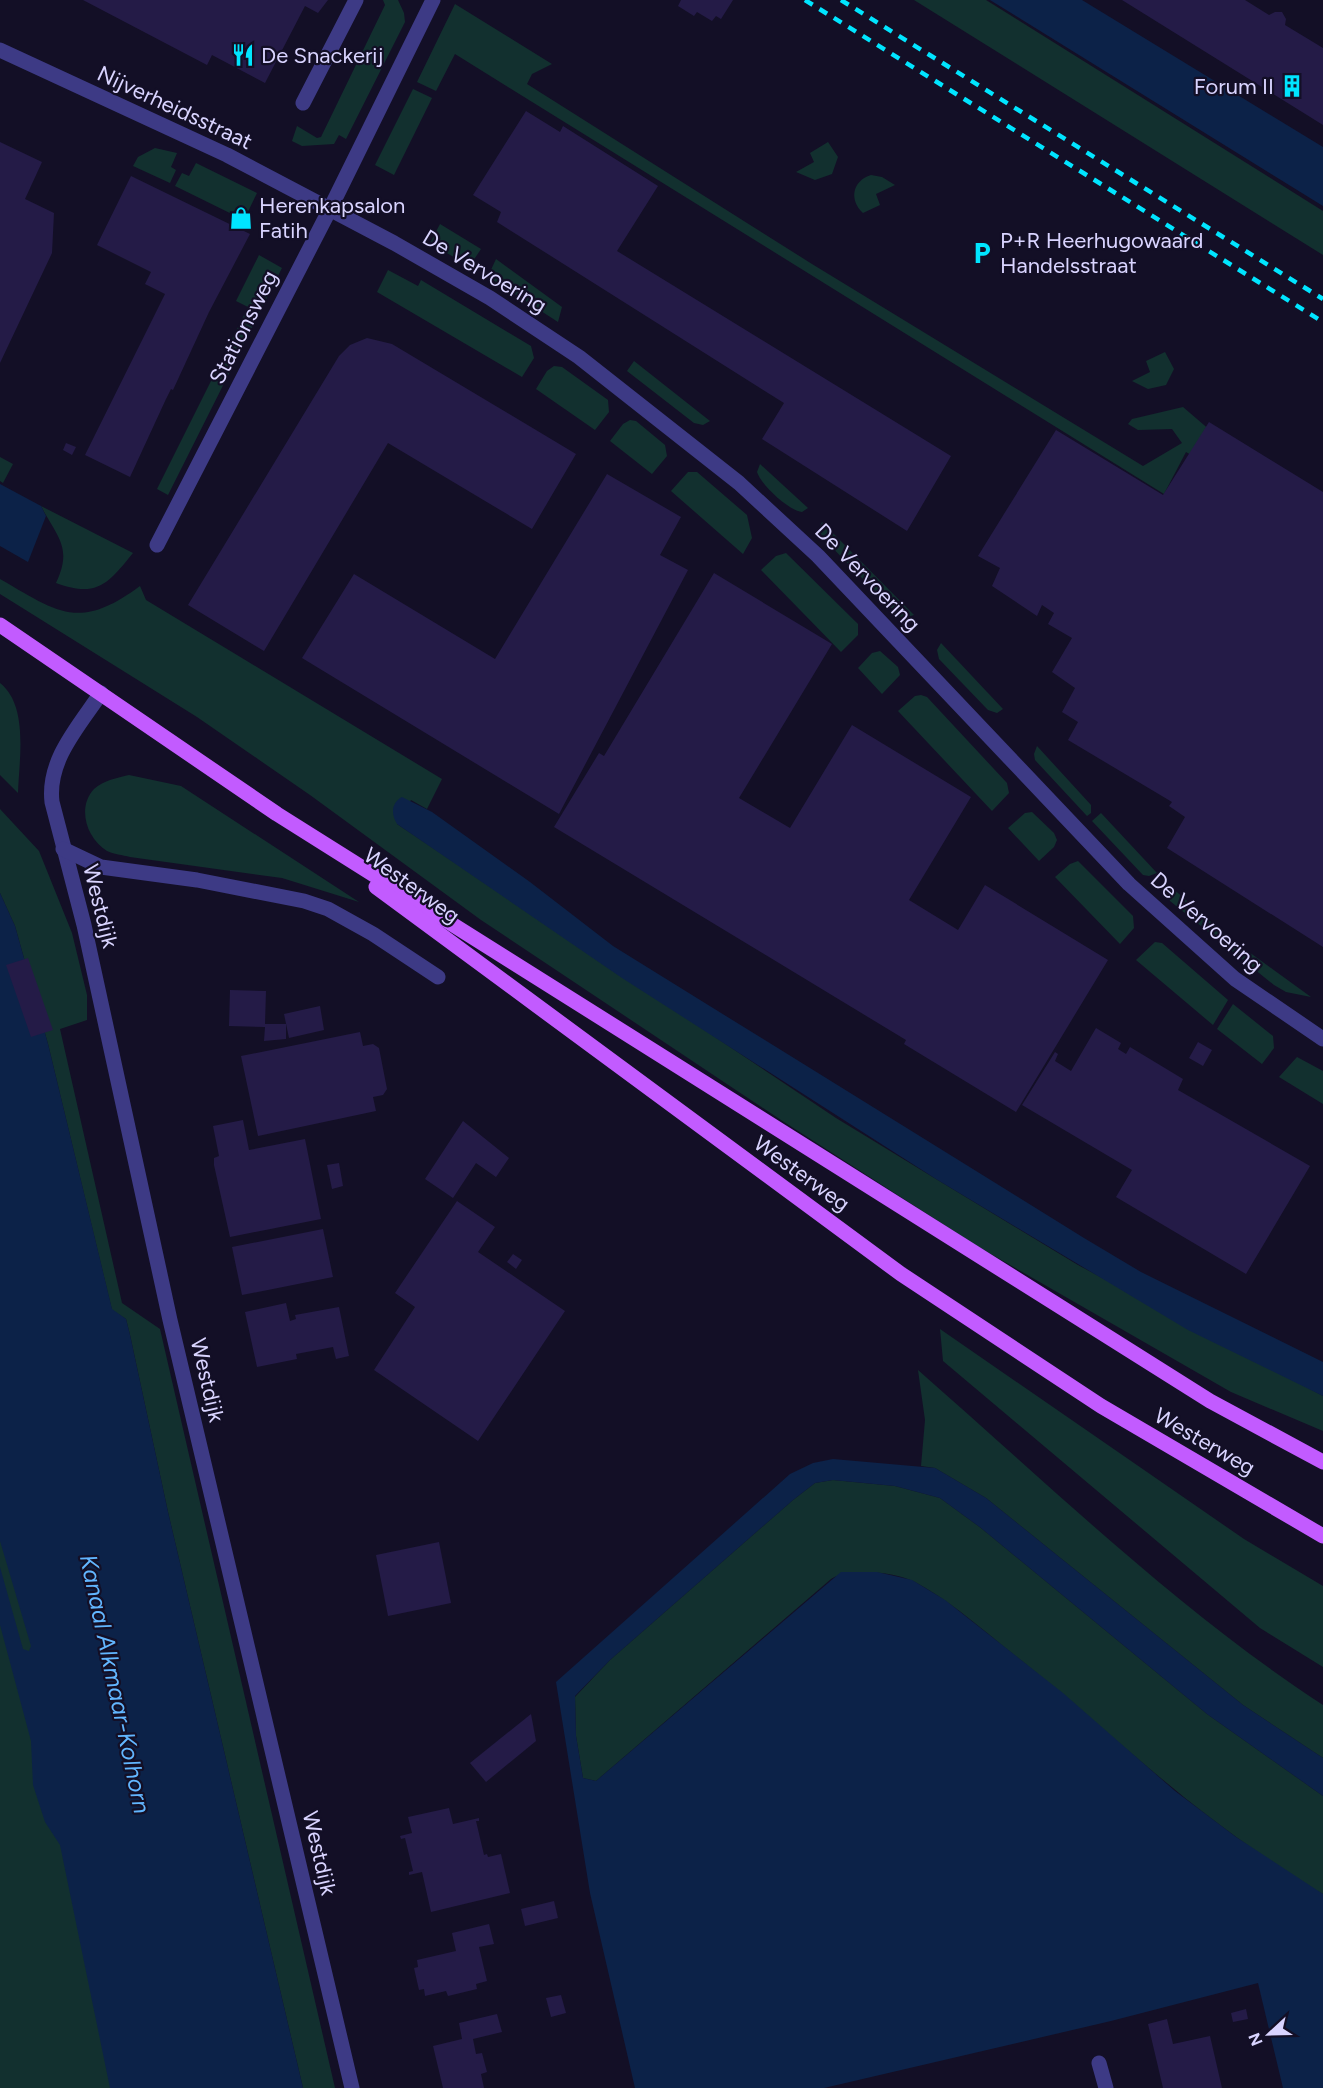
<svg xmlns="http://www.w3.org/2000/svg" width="1323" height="2088" font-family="Figtree,sans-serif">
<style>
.green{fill:#12302f}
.water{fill:#0c2248}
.building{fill:#241b47}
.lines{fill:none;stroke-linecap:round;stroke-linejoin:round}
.minor{stroke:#3d3a85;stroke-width:15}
.tertiary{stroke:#3d3a85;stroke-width:15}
.primary{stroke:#c25bff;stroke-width:15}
.rail{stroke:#00e5ff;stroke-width:4.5;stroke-dasharray:9 8;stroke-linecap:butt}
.labels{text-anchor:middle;stroke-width:4.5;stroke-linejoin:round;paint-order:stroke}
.poi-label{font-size:22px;fill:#d9d4ff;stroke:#130f26;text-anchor:start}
.street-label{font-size:22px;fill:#d9d4ff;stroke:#130f26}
.water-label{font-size:24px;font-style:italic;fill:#62b6ff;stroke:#130f26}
</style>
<rect width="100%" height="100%" fill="#130f26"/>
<g class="green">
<polygon points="383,0 398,0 404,13 405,22 346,139 339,135 334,144 302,146 292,141 297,126 317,138 321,137 385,5"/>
<polygon points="914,0 986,0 1323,211 1323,255"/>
<polygon points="455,4 552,64 532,74 527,84 812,264 1143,466 1182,443 1172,429 1138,430 1128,424 1132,419 1183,407 1218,437 1201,461 1186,452 1164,494 455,54 436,91 417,82"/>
<polygon points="413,89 432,98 394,175 375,165"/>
<polygon points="828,142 838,157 832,174 815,180 796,172 814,162 810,153"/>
<polygon points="155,148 177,153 171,167 176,170 170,183 133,166 138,157"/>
<polygon points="196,163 257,193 244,220 175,186 182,173 189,176"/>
<path d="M 871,175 L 882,177 L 895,185 L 876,194 L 880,205 L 863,213 C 849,200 852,181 871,175 Z"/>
<polygon points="440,224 481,249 473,261 462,262 430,243"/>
<polygon points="259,255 282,268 168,495 157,489 248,307 236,301"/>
<polygon points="496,259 562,307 558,322 493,280 490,272"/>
<polygon points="388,270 418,286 421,280 531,346 534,358 522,377 377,292"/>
<polygon points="1165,352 1174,369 1166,385 1148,389 1132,381 1150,372 1146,361"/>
<polygon points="634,361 710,421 703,425 694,423 627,371"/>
<polygon points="554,366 562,367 608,400 609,412 595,430 536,389 547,371"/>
<polygon points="630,420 636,421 665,445 667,456 652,474 610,441 623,424"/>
<polygon points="0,457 13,464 3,483 0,481"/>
<path d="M 760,464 L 808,508 L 802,512 C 789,511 761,485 757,472 Z"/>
<polygon points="688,472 697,472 747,515 752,538 743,554 671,491"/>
<path d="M 41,506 L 133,553 C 108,584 97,598 56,583 C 73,547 57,537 41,506 Z"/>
<polygon points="822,522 914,615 904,618 899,616 821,536 819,528"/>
<polygon points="786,553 858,624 858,635 841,652 761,570 776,556"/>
<path d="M 0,579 C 59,613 79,631 140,586 L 146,600 L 442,779 L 427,809 L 411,800 L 397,824 L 836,1118 L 936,1179 L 1078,1265 L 1323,1396 L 1323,1431 L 1231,1392 L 977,1246 L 784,1122 L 481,920 L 310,795 L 197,717 L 0,594 Z"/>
<polygon points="941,643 1003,709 997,713 988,710 939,659 937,650"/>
<polygon points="880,651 898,667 900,675 882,694 858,668 872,653"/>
<path d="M 0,683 C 29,706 19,760 18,793 L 0,775 Z"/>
<polygon points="921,695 927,697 1007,783 1009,793 992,811 898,711 915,696"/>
<polygon points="1037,746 1091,805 1091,813 1087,816 1035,760 1034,754"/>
<path d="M 129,775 L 181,786 L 359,902 L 282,878 L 130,857 C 123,855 113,854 107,851 C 86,838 77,807 94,789 C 104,780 117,778 129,775 Z"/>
<polygon points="0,809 39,851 72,933 87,995 87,1020 60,1029 122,1303 160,1329 335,2088 303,2088 168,1512 130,1335 126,1319 112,1310 48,1044 15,926 0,893"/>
<polygon points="1032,812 1054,833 1057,840 1054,847 1039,861 1008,828 1025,813"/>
<polygon points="1101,813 1157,873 1149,876 1143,875 1092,821"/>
<polygon points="1078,861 1133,916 1134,928 1120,944 1055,877 1070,864"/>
<polygon points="1170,886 1227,936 1311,997 1286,992 1274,985 1170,901 1167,893"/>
<polygon points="1155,942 1162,943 1228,1000 1213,1025 1136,960"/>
<polygon points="1233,1004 1273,1036 1274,1048 1262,1064 1217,1029"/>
<polygon points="1297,1057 1323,1071 1323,1104 1279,1077"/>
<polygon points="940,1329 1244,1539 1323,1586 1323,1667 1260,1628 943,1361"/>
<path d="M 918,1370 C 1047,1483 1180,1612 1323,1705 L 1323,1758 L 1243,1705 L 986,1498 L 935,1468 L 921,1466 L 925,1420 Z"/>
<path d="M 833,1480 L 895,1486 L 940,1498 L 981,1528 L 1207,1714 L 1323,1796 L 1323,1894 C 1301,1883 1282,1868 1262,1855 C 1170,1793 1090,1714 1003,1646 C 975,1623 947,1599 915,1582 C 896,1572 849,1567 831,1579 L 596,1781 L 583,1778 L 576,1736 L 575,1697 L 610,1660 L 793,1500 L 815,1483 Z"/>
<polygon points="0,1514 43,1642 119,2088 0,2088"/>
</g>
<g class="water">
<polygon points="990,0 1082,0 1323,147 1323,206"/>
<polygon points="0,484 41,506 46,516 28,562 0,546"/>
<path d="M 402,797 L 432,812 L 530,882 L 613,946 L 1084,1238 L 1141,1272 L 1323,1362 L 1323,1396 L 1188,1330 L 936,1179 L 622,978 L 397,824 C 391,814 391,803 402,797 Z"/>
<polygon points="0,893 15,926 48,1044 112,1309 126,1319 130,1335 168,1512 303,2088 110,2088 60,1845 45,1822 33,1785 31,1741 0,1625 0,1567 23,1649 29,1651 31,1646 0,1541"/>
<polygon points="833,1459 935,1468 986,1498 1243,1705 1323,1758 1323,1796 1207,1714 981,1528 940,1498 895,1486 833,1480 815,1483 793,1500 610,1660 575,1696 576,1736 583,1778 596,1781 841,1572 877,1572 912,1580 945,1600 1063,1693 1175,1791 1236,1837 1323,1894 1323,2088 1283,2088 1258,1983 1111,2021 824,2088 635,2088 590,1893 556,1682 790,1474 813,1463"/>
</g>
<g class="building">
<polygon points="83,0 328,0 318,13 305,6 265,83 212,55 207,65"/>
<polygon points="681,0 733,0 721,19 716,16 712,21 697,12 694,16 678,6"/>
<polygon points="1122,0 1245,0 1269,15 1275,12 1282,12 1286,19 1285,25 1323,48 1323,125"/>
<polygon points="526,111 560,132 563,126 658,186 617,251 951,456 907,531 762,439 784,403 497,222 501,212 473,195"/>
<polygon points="0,142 42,162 25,199 54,213 52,253 0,363"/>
<polygon points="131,176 250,234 209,312 173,390 171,389 166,399 130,477 85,455 165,294 145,284 151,272 97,245"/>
<polygon points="367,338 392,344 576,454 532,529 388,443 264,651 188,605 339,356 350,345"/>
<polygon points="1209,422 1323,492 1323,947 1167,848 1185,817 1169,806 1172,802 1068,740 1078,722 1062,712 1075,688 1052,672 1072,638 1048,624 1054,613 1042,605 1037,616 992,586 1000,568 978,556 1056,430 1163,495"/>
<polygon points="66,443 76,447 72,455 63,450"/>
<polygon points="607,474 681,517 660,555 688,570 559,814 302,658 354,574 495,659"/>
<polygon points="714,573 832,644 739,798 790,828 852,725 971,797 909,900 958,930 985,885 1108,960 1016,1112 904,1044 906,1040 554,827 599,753 604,756"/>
<polygon points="28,958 53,1030 31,1037 6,965"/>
<polygon points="230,990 266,991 265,1024 286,1024 286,1039 264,1041 265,1027 229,1026"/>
<polygon points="320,1006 324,1030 289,1038 284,1014"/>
<polygon points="1096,1028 1121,1043 1118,1049 1126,1054 1130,1047 1183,1079 1178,1090 1310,1166 1246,1274 1116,1197 1132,1170 1022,1105 1055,1052 1058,1054 1055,1061 1071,1071"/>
<polygon points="360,1032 363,1046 373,1044 379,1048 387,1089 383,1095 373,1097 376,1111 258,1136 241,1056"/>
<polygon points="1198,1042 1212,1050 1203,1066 1189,1058"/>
<polygon points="243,1120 249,1150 305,1139 321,1219 230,1237 214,1165 214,1158 219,1156 213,1126"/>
<polygon points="463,1121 509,1158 496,1177 476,1163 453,1198 425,1179"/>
<polygon points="339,1163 343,1186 332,1189 327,1165"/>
<polygon points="457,1201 495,1227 478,1252 565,1311 478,1441 374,1370 415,1307 395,1293"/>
<polygon points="323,1229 333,1277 242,1295 232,1247"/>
<polygon points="513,1254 522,1260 516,1269 507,1262"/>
<polygon points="286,1303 290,1321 296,1319 295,1315 339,1307 349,1356 336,1359 333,1347 296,1354 297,1359 257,1367 245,1312"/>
<polygon points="439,1542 451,1603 388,1616 376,1555"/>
<polygon points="531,1714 536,1741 486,1782 470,1763"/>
<polygon points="449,1808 453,1824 479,1818 479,1821 476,1821 484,1855 487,1854 488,1857 501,1854 510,1893 431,1912 422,1872 409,1875 409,1872 413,1871 405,1838 401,1839 400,1836 412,1833 408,1817"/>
<polygon points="554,1901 558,1918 525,1926 521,1909"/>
<polygon points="489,1924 494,1944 479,1947 487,1981 476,1984 477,1989 448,1996 446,1991 425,1996 424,1989 419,1990 414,1968 418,1967 417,1960 456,1951 452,1933"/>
<polygon points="561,1995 566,2013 551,2017 546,1998"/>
<polygon points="1246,2009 1248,2019 1233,2022 1231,2013"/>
<polygon points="497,2014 502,2032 473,2039 476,2054 482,2053 487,2072 481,2074 484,2088 443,2088 433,2046 462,2039 459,2023"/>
<polygon points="1167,2019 1173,2044 1210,2036 1222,2088 1163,2088 1148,2024"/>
</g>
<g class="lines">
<g class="minor">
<polyline points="303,103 356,0"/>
<polyline points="157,545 329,211 433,0"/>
<path d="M 101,693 C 79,726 47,760 52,802 L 84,925 L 170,1320 L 352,2088"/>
<polyline points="63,849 101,867 197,880 304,901 328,909 373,934 438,977"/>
<polyline points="1099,2063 1106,2088"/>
</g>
<polyline class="tertiary" points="0,50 227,155 394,243 490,298 579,357 739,483 818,556 1129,884 1235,979 1323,1039"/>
<g class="primary">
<polyline points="0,625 277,814 1210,1401 1323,1462"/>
<polyline points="376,887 901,1274 1101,1406 1323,1536"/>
</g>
<g class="rail">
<polyline points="805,0 1323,322"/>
<polyline points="841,0 1323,299"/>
</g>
</g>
<defs>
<g id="restaurant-bare" transform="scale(1.8)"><path d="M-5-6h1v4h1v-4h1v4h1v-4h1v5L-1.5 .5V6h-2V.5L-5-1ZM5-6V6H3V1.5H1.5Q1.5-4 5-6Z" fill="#00e5ff" stroke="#130f26" stroke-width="2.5" paint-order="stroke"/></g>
<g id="building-bare" transform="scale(1.8)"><path d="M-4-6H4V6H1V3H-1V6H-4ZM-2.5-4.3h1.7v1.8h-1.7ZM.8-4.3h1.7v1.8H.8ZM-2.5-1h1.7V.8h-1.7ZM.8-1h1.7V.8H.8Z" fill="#00e5ff" stroke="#130f26" stroke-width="2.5" paint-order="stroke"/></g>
<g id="shop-bare" transform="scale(1.8)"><path d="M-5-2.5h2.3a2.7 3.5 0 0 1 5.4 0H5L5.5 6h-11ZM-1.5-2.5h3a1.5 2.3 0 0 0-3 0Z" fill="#00e5ff" stroke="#130f26" stroke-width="2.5" paint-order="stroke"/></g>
<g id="parking-bare" transform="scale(1.8)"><path d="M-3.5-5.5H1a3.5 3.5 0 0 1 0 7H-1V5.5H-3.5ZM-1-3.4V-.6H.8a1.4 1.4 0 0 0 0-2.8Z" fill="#00e5ff" stroke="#130f26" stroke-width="2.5" paint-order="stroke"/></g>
</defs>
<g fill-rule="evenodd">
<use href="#restaurant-bare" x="243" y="55"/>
<use href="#building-bare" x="1292" y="86"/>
<use href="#shop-bare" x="241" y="218"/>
<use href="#parking-bare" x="982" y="253"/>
</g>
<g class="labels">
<g class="poi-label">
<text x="261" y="63">De Snackerij</text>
<text x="1274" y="94" text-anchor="end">Forum II</text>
<text x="259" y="213">Herenkapsalon<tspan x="259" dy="25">Fatih</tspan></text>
<text x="1000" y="248">P+R Heerhugowaard<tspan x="1000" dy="25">Handelsstraat</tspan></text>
</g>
<g class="street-label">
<text transform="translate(175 107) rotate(25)" y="8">Nijverheidsstraat</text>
<text transform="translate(485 271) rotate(31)" y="8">De Vervoering</text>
<text transform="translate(243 327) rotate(-63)" y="8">Stationsweg</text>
<text transform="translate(868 577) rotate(46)" y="8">De Vervoering</text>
<text transform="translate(412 885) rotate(36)" y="8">Westerweg</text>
<text transform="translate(101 906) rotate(76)" y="8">Westdijk</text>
<text transform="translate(1207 922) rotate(41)" y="8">De Vervoering</text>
<text transform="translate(802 1173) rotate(36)" y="8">Westerweg</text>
<text transform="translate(208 1380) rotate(77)" y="8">Westdijk</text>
<text transform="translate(1205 1441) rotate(30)" y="8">Westerweg</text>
<text transform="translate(320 1853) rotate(77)" y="8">Westdijk</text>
</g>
<g class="water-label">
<text transform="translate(115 1684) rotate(78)" y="8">Kanaal Alkmaar-Kolhorn</text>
</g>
</g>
<g transform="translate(1269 2034) rotate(248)" stroke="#130f26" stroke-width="4.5" paint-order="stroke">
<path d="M0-4.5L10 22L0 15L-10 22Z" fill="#d9d4ff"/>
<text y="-9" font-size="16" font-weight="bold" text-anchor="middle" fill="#d9d4ff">N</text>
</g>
</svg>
